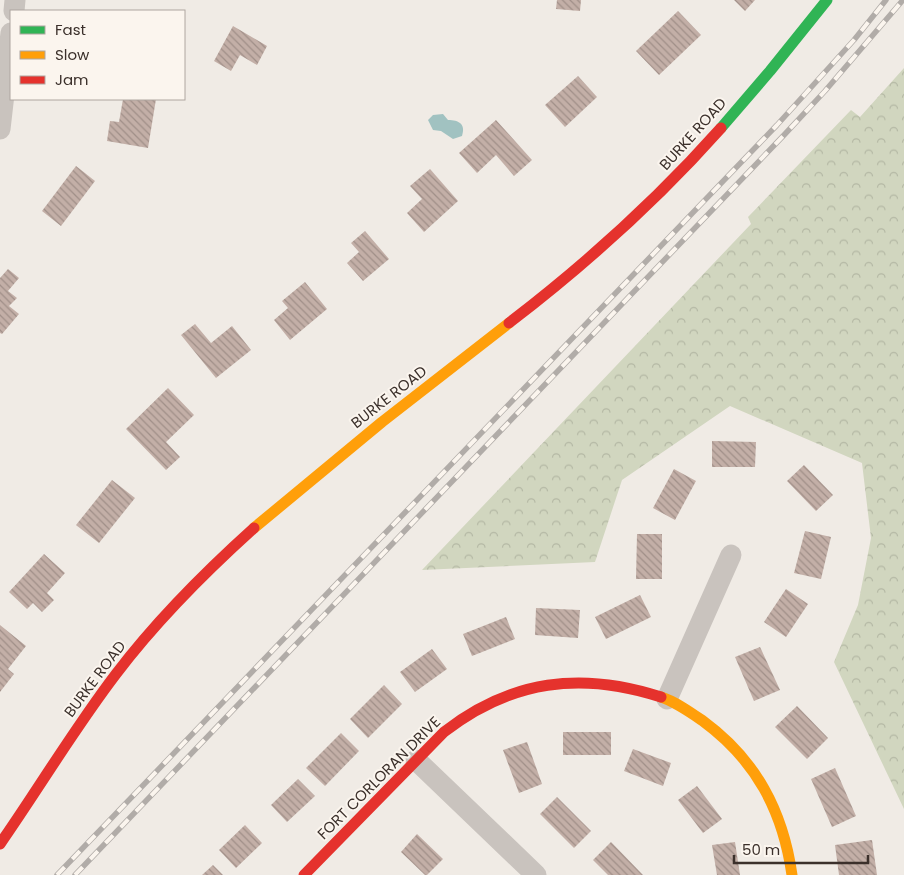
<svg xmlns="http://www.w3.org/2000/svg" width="904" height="875" font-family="Poppins,sans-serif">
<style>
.forest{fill:url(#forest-crowns)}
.water{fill:#a1c2c1}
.building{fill:url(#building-back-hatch)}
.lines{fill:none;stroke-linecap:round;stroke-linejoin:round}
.street{stroke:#c9c3be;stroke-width:21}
.fast{stroke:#30b455;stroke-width:11}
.slow{stroke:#ff9f0a;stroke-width:11}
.jam{stroke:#e5322d;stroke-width:11}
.rail-casing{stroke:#b1aca8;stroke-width:5.5}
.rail{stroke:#fbf5ee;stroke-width:4;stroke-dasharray:11;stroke-linecap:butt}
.labels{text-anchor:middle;stroke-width:4;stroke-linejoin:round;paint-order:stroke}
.street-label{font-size:15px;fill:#3b302b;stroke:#fbf5ee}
</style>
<defs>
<pattern id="forest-crowns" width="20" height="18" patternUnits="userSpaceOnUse" patternTransform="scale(1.25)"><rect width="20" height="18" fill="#d1d6bf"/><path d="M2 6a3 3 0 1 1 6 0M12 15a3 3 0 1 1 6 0" fill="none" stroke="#b4b8a4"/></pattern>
<pattern id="building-back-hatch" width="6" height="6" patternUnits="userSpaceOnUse" patternTransform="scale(1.25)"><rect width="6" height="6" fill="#c3afa7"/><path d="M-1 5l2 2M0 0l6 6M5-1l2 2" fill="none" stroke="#a08f88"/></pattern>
</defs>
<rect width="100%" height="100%" fill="#f0ebe5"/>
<polygon class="forest" points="904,68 904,809 834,662 858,605 871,538 862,463 730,406 622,480 595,562 422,570 751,224 748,217 851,110 860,117"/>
<path class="water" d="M 443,114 L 448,120 C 459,120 466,124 462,136 L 453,139 L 441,131 L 433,130 L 428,120 L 433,115 Z"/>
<g class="building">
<polygon points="557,0 581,0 580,11 556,9"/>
<polygon points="734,0 755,0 745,11"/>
<polygon points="678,11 701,35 659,75 636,51"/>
<polygon points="233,26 267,46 257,65 240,55 231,71 214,61"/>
<polygon points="578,76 597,97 565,127 545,105"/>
<polygon points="123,99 156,99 148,148 107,141 110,121 119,122"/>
<polygon points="496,120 532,160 514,176 496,155 477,173 459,153"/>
<polygon points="76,166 95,181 61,226 42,211"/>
<polygon points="430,169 458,201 424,232 407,213 422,199 410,186"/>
<polygon points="365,231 389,259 363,281 347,263 359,252 351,243"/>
<polygon points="8,269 19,278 8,291 17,298 9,306 19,314 2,334 0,333 0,278"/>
<polygon points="305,282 327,309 290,340 274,320 288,308 282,301"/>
<polygon points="195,324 211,343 232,326 251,350 216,378 181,335"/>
<polygon points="168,388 194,415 166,442 180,457 166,470 126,429"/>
<polygon points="712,441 756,442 755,467 712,467"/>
<polygon points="804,465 833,495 816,511 787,481"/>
<polygon points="674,469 696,481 675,520 653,508"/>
<polygon points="112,480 135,498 99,543 76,525"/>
<polygon points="805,531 831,537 821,579 794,573"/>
<polygon points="637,534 662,534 662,579 636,579"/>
<polygon points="44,554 65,573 47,593 54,600 42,612 33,603 27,609 9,592"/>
<polygon points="786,589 808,604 786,637 764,622"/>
<polygon points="640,595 651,617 606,639 595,617"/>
<polygon points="536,608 580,610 578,638 535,635"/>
<polygon points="506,617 515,639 472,656 463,634"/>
<polygon points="0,625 26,646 8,669 14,674 0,692"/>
<polygon points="760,647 780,690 754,701 735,657"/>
<polygon points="432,649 447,669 415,692 400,672"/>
<polygon points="384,685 402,704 368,738 350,719"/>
<polygon points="797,706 828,738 807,759 775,727"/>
<rect x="563" y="732" width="48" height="23"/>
<polygon points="341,733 359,751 325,786 306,768"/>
<polygon points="527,742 542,784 519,793 503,750"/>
<polygon points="633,749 671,763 663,786 624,771"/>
<polygon points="835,768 856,816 832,827 811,779"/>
<polygon points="298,779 315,796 287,822 271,805"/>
<polygon points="697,786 722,819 703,833 678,800"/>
<polygon points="557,797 591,831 574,848 540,814"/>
<polygon points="245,825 262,843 236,868 219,850"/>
<polygon points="417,834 443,859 427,875 425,875 401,852"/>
<polygon points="872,840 877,875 839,875 835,845"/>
<polygon points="611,842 643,875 608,875 593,860"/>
<polygon points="735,842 740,875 717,875 712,845"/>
<polygon points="213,865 223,875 202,875"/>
</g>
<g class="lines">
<g class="street">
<polyline points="14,11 15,0"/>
<polyline points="0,129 11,33"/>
<polyline points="667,699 731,555"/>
<polyline points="416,760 536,875"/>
</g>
<polyline class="fast" points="721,128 770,71 827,0"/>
<g class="slow">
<polyline points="254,528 382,422 509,323"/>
<path d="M 661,697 C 676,702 690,712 703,721 C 756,760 783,811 792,875"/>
</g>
<g class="jam">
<path d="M 509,323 C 586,264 657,200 721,128"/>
<path d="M 0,844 C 39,788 74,729 116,674 C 157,620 204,573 254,528"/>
<path d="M 304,875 L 444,732 C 511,680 581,671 661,697"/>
</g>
<g class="rail-casing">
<g id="rail">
<polyline points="57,875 777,125 854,40 886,0"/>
<polyline points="75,875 785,134 825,91 903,0"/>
</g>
</g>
<use href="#rail" class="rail"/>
</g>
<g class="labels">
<g class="street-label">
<text transform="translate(693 134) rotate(-48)" y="5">BURKE ROAD</text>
<text transform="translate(389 397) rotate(-38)" y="5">BURKE ROAD</text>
<text transform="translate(95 679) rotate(-53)" y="5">BURKE ROAD</text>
<text transform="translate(379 778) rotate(-45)" y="5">FORT CORLORAN DRIVE</text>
</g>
</g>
<rect x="10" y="10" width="175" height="90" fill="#fbf5ee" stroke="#aea6a0"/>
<rect x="20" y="26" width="25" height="8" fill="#30b455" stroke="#aea6a0"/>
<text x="55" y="35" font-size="15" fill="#3b302b">Fast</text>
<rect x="20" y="51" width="25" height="8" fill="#ff9f0a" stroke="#aea6a0"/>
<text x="55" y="60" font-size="15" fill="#3b302b">Slow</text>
<rect x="20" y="76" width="25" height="8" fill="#e5322d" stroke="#aea6a0"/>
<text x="55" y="85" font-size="15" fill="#3b302b">Jam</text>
<path d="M734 855v8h134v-8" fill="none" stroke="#3b302b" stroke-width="2.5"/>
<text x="742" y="855" font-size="15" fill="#3b302b" stroke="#fbf5ee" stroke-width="4" paint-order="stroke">50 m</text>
</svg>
